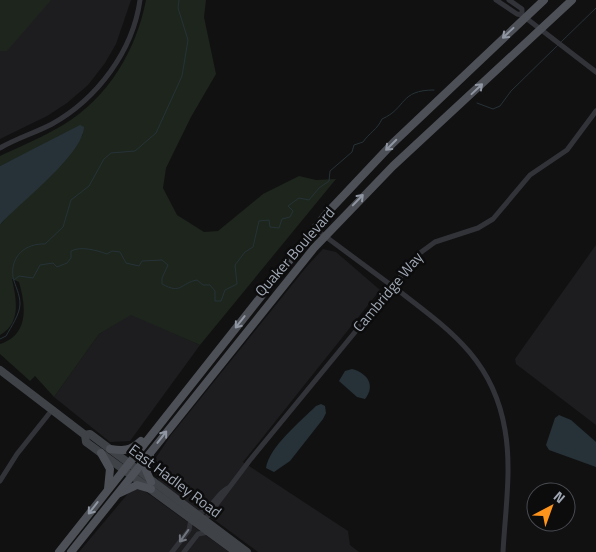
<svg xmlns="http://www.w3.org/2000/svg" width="596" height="552" font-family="'Titillium Web',sans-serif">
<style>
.built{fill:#1d1d20}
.green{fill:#1d251d}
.water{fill:#263237}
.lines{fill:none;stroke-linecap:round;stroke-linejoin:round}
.stream{stroke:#263237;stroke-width:1}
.street{stroke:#313338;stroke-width:5}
.secondary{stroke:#3f4348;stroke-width:8}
.primary{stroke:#4d5157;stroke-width:8}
.oneway{stroke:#9097a2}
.oneway2{stroke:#6f747d}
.labels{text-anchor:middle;stroke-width:5;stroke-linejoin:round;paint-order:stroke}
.street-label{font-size:15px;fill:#a1a9b5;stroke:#0c0c0d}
</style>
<rect width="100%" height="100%" fill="#111112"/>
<g class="built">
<polygon points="0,0 131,0 116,44 105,63 88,85 67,103 47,116 0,139"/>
<polygon points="596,245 596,425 516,364 515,359"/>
<polygon points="323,249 336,252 380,290 243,462 348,531 350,545 359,552 258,552 216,521 194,510 161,485 153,468 155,459 171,435 308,265"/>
<polygon points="131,314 200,345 130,441 110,442 54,397 99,334"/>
<polygon points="142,489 229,552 79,552 131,490"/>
</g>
<g class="green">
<polygon points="0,0 51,0 7,51 0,51"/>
<path d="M 146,0 L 206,0 L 204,17 L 216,74 L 191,117 L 166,168 L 163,188 L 177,215 L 204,232 L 218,231 L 263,194 L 299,176 L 316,180 L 336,179 L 200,345 L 131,315 L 99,334 L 54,397 L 35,376 L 30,381 L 0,354 L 0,344 C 29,335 26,306 19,282 L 12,279 C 16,298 22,323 0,335 L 0,225 C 27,194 62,170 83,134 L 41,146 L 0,166 L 0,156 C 21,146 43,137 63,125 C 108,98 136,51 146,0 Z"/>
</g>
<g class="water">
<path d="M 80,125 L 84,127 C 83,155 19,203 0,225 L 0,166 Z"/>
<path d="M 352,369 C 367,373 376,385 365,399 L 357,397 L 339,381 L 345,371 Z"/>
<path d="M 321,404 L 325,406 L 326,413 L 323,419 L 290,461 L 274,472 L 266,468 C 269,447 301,421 316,406 Z"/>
<polygon points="559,415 571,420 596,442 596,467 549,450 546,445 555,418"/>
</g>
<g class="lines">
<g class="stream">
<polyline points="561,42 596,8"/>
<polyline points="477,103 493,109 500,106 511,91 558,45"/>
<path d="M 14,280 L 19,276 L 33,278 L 40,265 L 53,263 L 57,267 L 67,263 L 71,258 L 71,251 C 81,246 96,250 107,254 L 112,251 L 120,252 L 126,263 L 139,266 L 142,261 L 162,260 L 168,265 L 162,278 L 162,284 C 182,295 180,283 197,280 L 203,285 L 210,285 L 215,291 L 215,301 L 221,301 L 225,290 L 237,284 L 235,265 L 245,252 L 253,247 L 259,221 L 269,220 L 270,227 L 279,228 L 282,219 L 290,217 L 293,211 L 288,206 L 299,198 L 309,200 L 319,188 L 329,181 L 330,171 L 352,152 L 354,145 L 363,142 C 369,133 377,130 382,119 C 407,108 399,90 434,90"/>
<path d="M 0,339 L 6,336 C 11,327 20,314 20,304 C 20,294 15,286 13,277 C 10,256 26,243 45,244 L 63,227 L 71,200 L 89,186 L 104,159 L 111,153 L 135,151 L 156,133 L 182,76 L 188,40 L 178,8 L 179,0"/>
</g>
<g class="street">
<polyline points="496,0 517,14 522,15 596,72"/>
<polyline points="509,0 522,9 522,15"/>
<path d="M 0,148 C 17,138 35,133 52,124 C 97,99 133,51 140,0"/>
<path d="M 314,228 C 344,250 373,272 403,294 C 454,333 494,363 505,430 C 512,469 505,513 503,552"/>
<polyline points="0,481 17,454 52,410"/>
<path d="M 196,514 C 212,511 215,495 228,488"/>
<polyline points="204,521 250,460 420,253 435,242 478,228 493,219 530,175 567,150 596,111"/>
<polyline points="172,552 189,530 191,519"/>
<polyline points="184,552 198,534 209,532"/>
</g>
<g class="secondary">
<polyline points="0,370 85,435 90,434 247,552"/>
<polyline points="85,435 86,442 236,552"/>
</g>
<g class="primary">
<path d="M 110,449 C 124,451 130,451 141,441"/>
<polyline points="101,453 110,469 108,489"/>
<polyline points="150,455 146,470 151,482"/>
<polyline points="120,493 137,485 151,489"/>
<polyline points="59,552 327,213 393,143 544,0"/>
<polyline points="71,552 314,248 393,166 572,0"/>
</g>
</g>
<defs><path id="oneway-shaft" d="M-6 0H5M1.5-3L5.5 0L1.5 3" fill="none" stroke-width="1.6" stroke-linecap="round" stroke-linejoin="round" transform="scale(1.25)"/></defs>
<g class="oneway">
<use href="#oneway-shaft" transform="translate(508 33) rotate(137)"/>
<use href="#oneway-shaft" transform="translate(477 89) rotate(-43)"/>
<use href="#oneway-shaft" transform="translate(391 145) rotate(135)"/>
<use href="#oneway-shaft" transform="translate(358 200) rotate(-46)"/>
<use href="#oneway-shaft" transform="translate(240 322) rotate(128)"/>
<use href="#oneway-shaft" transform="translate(162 437) rotate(-52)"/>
<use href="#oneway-shaft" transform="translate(93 508) rotate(128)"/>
</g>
<use class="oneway2" href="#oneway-shaft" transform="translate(184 536) rotate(126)"/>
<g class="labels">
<g class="street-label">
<text transform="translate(295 252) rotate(-49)" y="5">Quaker Boulevard</text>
<text transform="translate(388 292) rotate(-50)" y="5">Cambridge Way</text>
<text transform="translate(175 481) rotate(37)" y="5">East Hadley Road</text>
</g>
</g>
<g transform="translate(551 507) rotate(41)"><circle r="24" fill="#0c0c0d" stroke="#484b50"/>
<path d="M0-4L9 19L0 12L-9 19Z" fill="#ff941c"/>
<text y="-8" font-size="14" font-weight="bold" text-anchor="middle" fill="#a1a9b5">N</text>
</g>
</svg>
